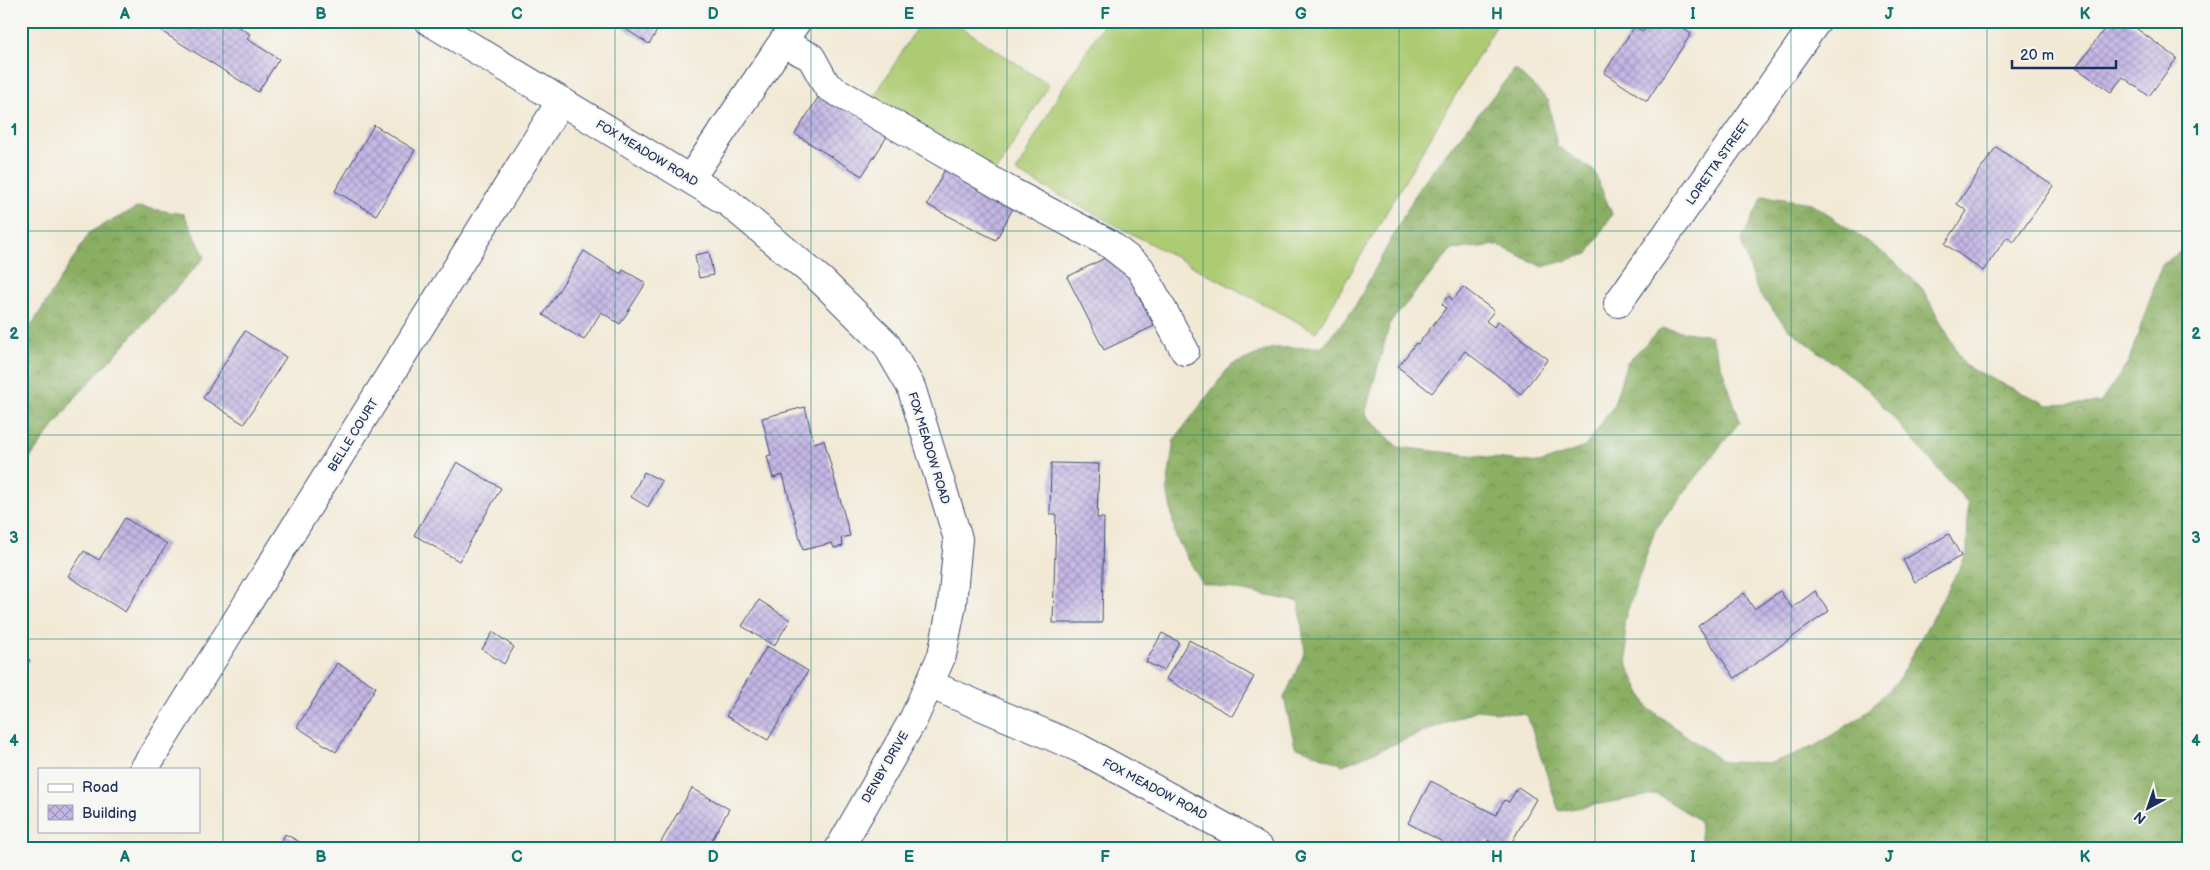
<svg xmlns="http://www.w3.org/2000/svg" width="2210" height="870" font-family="'Balsamiq Sans',sans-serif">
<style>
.forest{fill:url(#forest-crowns);stroke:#526f61}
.pitch{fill:#adcb72;stroke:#647d68}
.building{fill:url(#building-cross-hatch)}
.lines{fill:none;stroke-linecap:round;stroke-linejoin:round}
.minor-casing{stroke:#3b4b70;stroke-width:30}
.minor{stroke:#fff;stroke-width:28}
.grid{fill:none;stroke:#0f766e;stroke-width:1;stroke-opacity:0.55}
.labels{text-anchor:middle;stroke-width:4.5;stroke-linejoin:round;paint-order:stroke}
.street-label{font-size:12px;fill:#1b2f5e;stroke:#f6f6f2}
.neatline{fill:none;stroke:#0f766e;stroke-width:2}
.grid-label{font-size:16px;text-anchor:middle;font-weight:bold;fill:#0f766e}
</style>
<defs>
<pattern id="forest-crowns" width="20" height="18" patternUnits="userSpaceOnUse" patternTransform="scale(1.25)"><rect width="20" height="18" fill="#8aaf64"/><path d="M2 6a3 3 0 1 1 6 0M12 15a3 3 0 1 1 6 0" fill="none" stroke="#708f56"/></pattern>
<pattern id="building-cross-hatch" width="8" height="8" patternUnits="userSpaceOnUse" patternTransform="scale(1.25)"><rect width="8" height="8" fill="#c5b7e5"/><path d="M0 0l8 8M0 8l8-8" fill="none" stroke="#9f95bd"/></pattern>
</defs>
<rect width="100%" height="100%" fill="#f6f6f2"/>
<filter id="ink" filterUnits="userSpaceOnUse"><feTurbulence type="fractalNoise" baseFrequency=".02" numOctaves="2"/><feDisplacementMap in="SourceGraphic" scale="10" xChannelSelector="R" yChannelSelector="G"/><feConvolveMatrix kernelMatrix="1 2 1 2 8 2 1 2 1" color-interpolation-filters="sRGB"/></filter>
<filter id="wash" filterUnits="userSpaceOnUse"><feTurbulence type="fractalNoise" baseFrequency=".0096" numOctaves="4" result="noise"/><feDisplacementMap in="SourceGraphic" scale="20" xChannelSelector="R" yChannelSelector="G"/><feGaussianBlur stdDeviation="1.12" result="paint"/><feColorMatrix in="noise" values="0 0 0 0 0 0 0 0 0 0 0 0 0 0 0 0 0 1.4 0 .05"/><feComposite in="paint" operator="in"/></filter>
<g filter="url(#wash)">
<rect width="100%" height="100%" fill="#f2e9d5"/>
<g class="forest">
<polygon points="1515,69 1548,100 1557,146 1594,171 1612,214 1588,254 1543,267 1498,245 1451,250 1390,323 1365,414 1398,447 1539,463 1585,447 1613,407 1627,362 1662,328 1711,336 1740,421 1655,530 1624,621 1628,667 1648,708 1723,762 1771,763 1815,746 1862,716 1897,682 1967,554 1968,503 1869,390 1786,327 1757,290 1741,241 1763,196 1811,203 1888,256 1922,288 1965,366 2048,405 2100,403 2128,363 2162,265 2189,245 2189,849 1702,849 1699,820 1657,794 1559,811 1527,715 1477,710 1343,765 1295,746 1284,698 1305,652 1299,602 1202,583 1176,538 1167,488 1174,440 1230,366 1272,348 1322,347 1353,310 1420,186"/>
<polygon points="138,207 184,214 205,257 75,398 21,470 21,342 90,232"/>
</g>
<g class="pitch">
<polygon points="921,21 952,21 1049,85 991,180 869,105"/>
<polygon points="1106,21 1499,21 1316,332 1016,172 1060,92"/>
</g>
<g id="blocks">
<g class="building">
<polygon points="168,21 229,21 250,34 247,39 279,59 258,92 161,31"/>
<polygon points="613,21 663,21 649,44"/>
<polygon points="1650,21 1672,21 1691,34 1647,101 1604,73 1635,26 1643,32"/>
<polygon points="2110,21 2126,21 2177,58 2149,96 2123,77 2111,92 2076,68"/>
<polygon points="821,93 888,135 862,176 795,134"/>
<polygon points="374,125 415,150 376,215 335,191"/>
<polygon points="1996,147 2053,186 2014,242 2007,237 1983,271 1945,244 1967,211 1957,204"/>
<polygon points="948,163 1018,199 996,240 927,205"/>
<polygon points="584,251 621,274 623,270 646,283 620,324 601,312 584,340 543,315"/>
<polygon points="709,252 713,275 699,278 695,255"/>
<polygon points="1117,252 1154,326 1104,350 1067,277"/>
<polygon points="1463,287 1494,311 1486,321 1494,327 1498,321 1548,359 1521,394 1465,351 1432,393 1398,367 1416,343 1418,344 1446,308 1442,304 1448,296 1453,300"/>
<polygon points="245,331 286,357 244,424 203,398"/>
<polygon points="805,407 814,443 824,440 850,536 841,538 843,546 834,548 832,543 803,550 783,475 773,478 767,456 771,455 762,418"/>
<polygon points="457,462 501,488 459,561 414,535"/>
<polygon points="1051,463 1099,464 1097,518 1104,518 1102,623 1053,623 1056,514 1050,514"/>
<polygon points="644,472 662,481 648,507 631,497"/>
<polygon points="125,518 167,544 125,612 68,576 84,551 99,560"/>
<polygon points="1949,534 1961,556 1915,582 1903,560"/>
<polygon points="1780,591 1792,608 1815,591 1829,611 1735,678 1698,626 1744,593 1754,609"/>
<polygon points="759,600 790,620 774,646 742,626"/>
<polygon points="493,632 514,647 504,664 482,649"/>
<polygon points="1162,633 1179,642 1164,671 1146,662"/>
<polygon points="1189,640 1254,677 1232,716 1166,679"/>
<polygon points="767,646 808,671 768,740 726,716"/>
<polygon points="21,654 30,660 21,671"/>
<polygon points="337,663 376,687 336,752 297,727"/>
<polygon points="1431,781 1496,815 1504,800 1509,802 1518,787 1536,799 1508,849 1502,849 1488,840 1483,849 1455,849 1408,823"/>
<polygon points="692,788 729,809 707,849 657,849"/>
<polygon points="285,834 313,849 278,849"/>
</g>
</g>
</g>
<g filter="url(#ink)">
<use href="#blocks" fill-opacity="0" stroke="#3b4b70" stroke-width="1"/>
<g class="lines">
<g class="minor-casing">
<g id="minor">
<polyline points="429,21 729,203 822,281 886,344 911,387 958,539 952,604 942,655 914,718 839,849"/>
<polyline points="783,43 811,57 827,86 1008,190 1108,243 1140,268 1185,351"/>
<polyline points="690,179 797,21"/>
<polyline points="1618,303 1817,21"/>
<polyline points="929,684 1079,748 1232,831 1260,849"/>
<polyline points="144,769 561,101"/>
</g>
</g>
<use href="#minor" class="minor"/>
</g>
</g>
<path class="grid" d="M 223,21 L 223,849M 419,21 L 419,849M 615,21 L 615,849M 811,21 L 811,849M 1007,21 L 1007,849M 1203,21 L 1203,849M 1399,21 L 1399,849M 1595,21 L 1595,849M 1791,21 L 1791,849M 1987,21 L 1987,849M 21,231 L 2189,231M 21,435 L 2189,435M 21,639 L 2189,639"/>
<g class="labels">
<g class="street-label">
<text transform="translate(647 153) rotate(31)" y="4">FOX MEADOW ROAD</text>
<text transform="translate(1718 162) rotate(-55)" y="4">LORETTA STREET</text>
<text transform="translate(353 435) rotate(-58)" y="4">BELLE COURT</text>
<text transform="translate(929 448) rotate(73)" y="4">FOX MEADOW ROAD</text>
<text transform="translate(885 767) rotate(-60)" y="4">DENBY DRIVE</text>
<text transform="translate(1155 789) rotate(28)" y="4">FOX MEADOW ROAD</text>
</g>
</g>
<rect width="2210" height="870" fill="none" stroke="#f6f6f2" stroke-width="55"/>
<rect x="38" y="768" width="162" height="65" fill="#f6f6f2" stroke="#9ea6b7"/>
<rect x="48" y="784" width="25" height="8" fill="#ffffff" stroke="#9ea6b7"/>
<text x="82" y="792" font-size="15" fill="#1b2f5e">Road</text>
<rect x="48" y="805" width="25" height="15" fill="url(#building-cross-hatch)" stroke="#9ea6b7"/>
<text x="82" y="818" font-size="15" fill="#1b2f5e">Building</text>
<g transform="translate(2148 808) rotate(220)" stroke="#f6f6f2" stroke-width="4" paint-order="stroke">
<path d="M0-4L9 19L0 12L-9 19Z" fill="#1b2f5e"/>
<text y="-8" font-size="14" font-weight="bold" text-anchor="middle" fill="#1b2f5e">N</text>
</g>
<path d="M2012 60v8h104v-8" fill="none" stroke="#1b2f5e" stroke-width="2.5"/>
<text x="2020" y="60" font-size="15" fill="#1b2f5e" stroke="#f6f6f2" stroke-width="4" paint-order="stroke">20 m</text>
<rect x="28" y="28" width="2154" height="814" class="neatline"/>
<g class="grid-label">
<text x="125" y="19">A</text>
<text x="321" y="19">B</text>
<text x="517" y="19">C</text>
<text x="713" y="19">D</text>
<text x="909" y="19">E</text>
<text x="1105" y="19">F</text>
<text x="1301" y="19">G</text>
<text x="1497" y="19">H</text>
<text x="1693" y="19">I</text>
<text x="1889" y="19">J</text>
<text x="2085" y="19">K</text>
<text x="14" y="135">1</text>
<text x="2196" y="135">1</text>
<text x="14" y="339">2</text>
<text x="2196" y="339">2</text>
<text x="14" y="543">3</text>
<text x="2196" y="543">3</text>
<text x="14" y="746">4</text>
<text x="2196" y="746">4</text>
<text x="125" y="862">A</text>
<text x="321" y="862">B</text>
<text x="517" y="862">C</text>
<text x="713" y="862">D</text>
<text x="909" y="862">E</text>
<text x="1105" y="862">F</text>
<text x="1301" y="862">G</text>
<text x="1497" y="862">H</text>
<text x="1693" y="862">I</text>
<text x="1889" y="862">J</text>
<text x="2085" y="862">K</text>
</g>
</svg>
